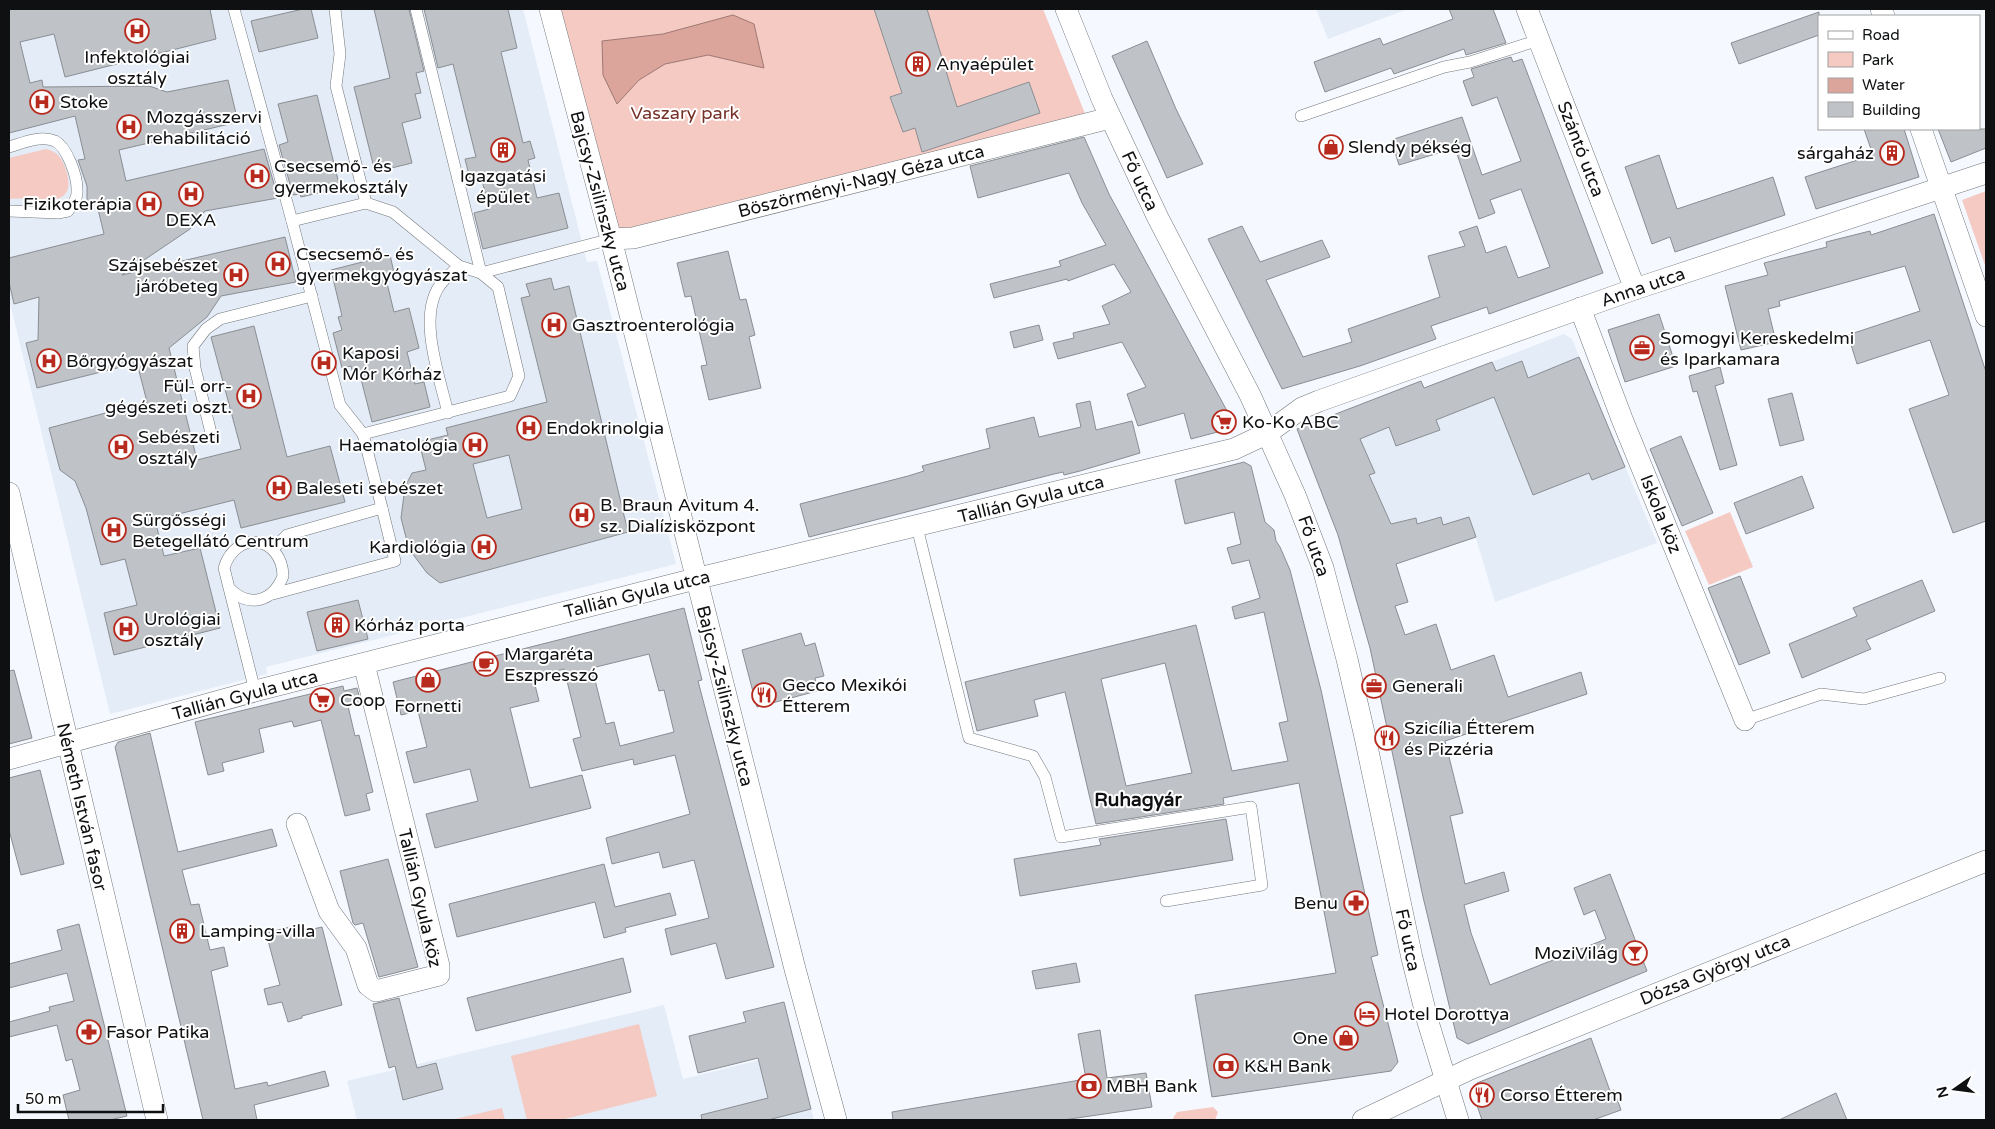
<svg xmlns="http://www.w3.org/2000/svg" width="1995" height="1129" font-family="'Varela Round',sans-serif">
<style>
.built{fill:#e3ecf7}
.green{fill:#f4cac3}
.water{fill:#dca59c;stroke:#9e7873}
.building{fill:#bfc3c8;stroke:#8a8e93;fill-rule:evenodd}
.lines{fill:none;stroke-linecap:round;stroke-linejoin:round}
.lane-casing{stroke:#73777c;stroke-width:12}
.street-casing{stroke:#73777c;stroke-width:22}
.lane{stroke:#fff;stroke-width:11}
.street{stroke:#fff;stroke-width:21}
.labels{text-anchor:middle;stroke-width:4;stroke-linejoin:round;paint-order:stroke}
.poi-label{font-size:18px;fill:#0f1012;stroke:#fff;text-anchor:start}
.park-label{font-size:18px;fill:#753128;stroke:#fff}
.street-label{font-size:18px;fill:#0f1012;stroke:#fff}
.neighbourhood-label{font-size:19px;font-weight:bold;fill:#0f1012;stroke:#fff}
</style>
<rect width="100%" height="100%" fill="#f5f9ff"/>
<g class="built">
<polygon points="9,9 523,9 587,262 597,261 676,564 266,667 267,674 110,714 9,299"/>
<polygon points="1316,9 1408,9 1328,39"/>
<polygon points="1564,334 1572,339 1657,543 1495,602 1476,538 1406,560 1352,584 1338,535 1297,429 1421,381 1424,388"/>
<polygon points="664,1005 683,1079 796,1051 814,1120 357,1120 347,1081"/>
</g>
<g class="green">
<polygon points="562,9 1043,9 1088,121 611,239 550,12"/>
<path d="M 46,149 C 58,152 62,158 66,170 C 80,215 31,195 9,199 L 9,158 Z"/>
<polygon points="1986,191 1986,268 1962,200"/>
<polygon points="1730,512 1753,567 1709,585 1685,531"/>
<polygon points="639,1024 657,1096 561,1120 527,1120 511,1056"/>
<polygon points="1213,1107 1218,1112 1215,1120 1174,1120 1173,1118 1177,1112"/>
<polygon points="502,1108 505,1120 451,1120"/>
</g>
<polygon class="water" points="733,15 754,24 764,68 708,55 665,64 639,80 617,104 603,75 602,41 663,34"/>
<g class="building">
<polygon points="9,9 210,9 216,39 65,77 54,34 20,42 30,83 42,80 43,87 149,86 167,92 228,80 238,122 119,150 126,181 264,149 278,198 205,211 190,229 122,275 285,237 296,282 221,296 207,317 169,348 197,460 241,449 211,337 254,326 287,457 330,446 345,502 241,528 234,500 155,520 164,556 200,548 220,628 114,655 104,613 137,605 125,559 101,565 86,508 75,481 60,470 49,428 147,402 137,363 37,388 26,343 38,340 39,297 14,304 9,282 9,258 104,234 96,201 87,204 87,186 78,160 85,159 75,116 9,133"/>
<polygon points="303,9 311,9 318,38 259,52 251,21"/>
<polygon points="374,9 409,9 424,71 416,73 421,93 415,94 421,118 402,123 412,163 375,172 354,87 390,78"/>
<polygon points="424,9 508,9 517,48 501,52 523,143 530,141 535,158 528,160 537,198 559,193 568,228 483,249 474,213 489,209 481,176 470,179 465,159 476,157 467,121 453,64 438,68"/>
<polygon points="874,9 927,9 957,107 1029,82 1040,113 922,152 915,128 903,132 890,97 902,93"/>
<polygon points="1449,9 1493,9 1506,43 1466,55 1464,49 1394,74 1391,68 1325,92 1314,62 1380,38 1383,45 1453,19"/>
<polygon points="1819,12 1819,35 1739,64 1731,43"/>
<polygon points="1147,41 1176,109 1203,164 1167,178 1112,56"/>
<polygon points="1511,57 1513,62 1522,59 1603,273 1489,314 1487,307 1431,326 1436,339 1360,366 1282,389 1208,239 1242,226 1260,262 1322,240 1330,257 1266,280 1303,357 1352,342 1348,329 1440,297 1428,256 1465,246 1459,232 1477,226 1486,253 1506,246 1518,278 1550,267 1521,189 1490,200 1495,213 1479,219 1455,148 1399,165 1391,140 1462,117 1482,175 1521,161 1497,97 1472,106 1463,81 1474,77 1471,69"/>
<polygon points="317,95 340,188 301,197 300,194 293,195 279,145 288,142 278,104"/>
<polygon points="1864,129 1904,129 1919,177 1816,209 1805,177 1873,155"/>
<polygon points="1938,129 1986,129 1986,148 1951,162"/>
<polygon points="1084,137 1109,194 1232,420 1229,429 1191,439 1184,413 1138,426 1127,394 1146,387 1122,342 1058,359 1053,343 1074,338 1073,333 1110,324 1102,306 1131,292 1114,264 1068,281 1067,279 994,298 990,284 1061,266 1059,261 1106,245 1082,203 1069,173 978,198 970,166"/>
<polygon points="1659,155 1677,209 1773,177 1785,215 1675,252 1670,237 1652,244 1625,167"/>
<polygon points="1934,214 1986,372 1986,521 1953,533 1909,409 1949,395 1930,340 1857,364 1848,335 1920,311 1905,266 1779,301 1780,306 1768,309 1776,342 1741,350 1725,286 1768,275 1764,263 1827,247 1826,242 1870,231 1871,235"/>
<polygon points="728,251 740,300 746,299 755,335 749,337 761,388 709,400 701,366 707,365 691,296 685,297 677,263"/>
<polygon points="390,255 395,277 386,279 394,312 409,308 419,348 407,352 415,384 424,382 430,407 372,422 360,375 354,377 351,366 342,368 333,333 342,330 338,317 342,316 331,270"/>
<path d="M 551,278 L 554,290 L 569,286 L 628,532 L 440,583 L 427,573 L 409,549 L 401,518 L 405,487 L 412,473 L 426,470 L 419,442 L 448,435 L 446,428 L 547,402 L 521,298 L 530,296 L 526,284 ZM 509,455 L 522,509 L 487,518 L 473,464 Z"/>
<polygon points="1659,314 1676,366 1625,382 1608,330"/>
<polygon points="1039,325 1043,340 1014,348 1010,332"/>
<polygon points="1579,357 1625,467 1592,480 1589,473 1533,495 1494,397 1436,420 1440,430 1396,446 1389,427 1360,439 1375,473 1369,475 1391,524 1416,518 1417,524 1441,517 1443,525 1469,517 1476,537 1396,564 1408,602 1395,606 1405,635 1436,624 1451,670 1494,655 1508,697 1581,672 1587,694 1445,741 1463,813 1450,816 1465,884 1504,872 1509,891 1464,905 1471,933 1490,985 1606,939 1595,910 1584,915 1574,888 1610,874 1647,971 1468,1044 1457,1038 1423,897 1370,648 1338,535 1297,429 1421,381 1424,388 1492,362 1496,371 1522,361 1528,378"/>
<polygon points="1720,367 1724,383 1715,386 1737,465 1720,470 1697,391 1693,392 1689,376"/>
<polygon points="1792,393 1804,440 1780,446 1768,399"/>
<polygon points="1090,401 1096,430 1132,421 1140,453 1080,471 1064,475 1063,472 1054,474 809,537 800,504 908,476 924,471 922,466 990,448 986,429 1034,417 1039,437 1081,427 1076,404"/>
<polygon points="1681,436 1713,513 1682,526 1650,449"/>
<path d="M 1244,462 L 1251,466 L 1265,522 L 1274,530 L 1276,541 L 1280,547 L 1290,570 L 1321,690 L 1378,955 L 1371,957 L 1398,1062 L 1391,1071 L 1212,1097 L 1195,995 L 1336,973 L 1299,783 L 1223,798 L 1224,804 L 1096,824 L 1065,692 L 1034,700 L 1038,716 L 977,731 L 965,682 L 1196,625 L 1232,771 L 1288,761 L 1279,723 L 1288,721 L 1264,612 L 1235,619 L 1232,607 L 1260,598 L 1249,560 L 1232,564 L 1227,548 L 1241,544 L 1234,512 L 1185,524 L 1175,480 ZM 1165,663 L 1192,773 L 1126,786 L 1101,679 Z"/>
<polygon points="1802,476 1814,508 1746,534 1734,503"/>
<polygon points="1740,576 1770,653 1739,665 1708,588"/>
<polygon points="1922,580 1935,611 1866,640 1871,649 1802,678 1789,644 1857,616 1853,608"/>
<polygon points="358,600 368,639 317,651 307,612"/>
<path d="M 684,608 L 702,680 L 698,681 L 709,723 L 774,967 L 726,979 L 716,943 L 671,955 L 665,929 L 709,918 L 694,860 L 663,868 L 659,852 L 612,864 L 606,838 L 690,814 L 675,755 L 634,765 L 633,759 L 582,771 L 573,739 L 581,737 L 564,669 L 533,677 L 539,701 L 510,708 L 530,788 L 582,775 L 591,808 L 435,848 L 426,814 L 478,801 L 470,769 L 414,783 L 406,752 L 427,747 L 418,711 L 401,715 L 393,682 ZM 649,654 L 659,691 L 664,690 L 674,732 L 620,746 L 614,722 L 606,724 L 592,668 Z"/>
<polygon points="801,633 805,646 815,643 824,676 815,678 817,691 757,707 742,650"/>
<polygon points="14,670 32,738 9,744 9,671"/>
<polygon points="343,686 344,691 357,688 361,703 348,706 355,736 359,735 373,792 366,794 370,810 345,816 321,720 294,727 292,721 259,729 264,752 222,763 224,771 208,775 195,722"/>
<polygon points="150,733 178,852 272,829 277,846 182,870 191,905 199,904 210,950 224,947 228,966 211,971 235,1089 267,1082 268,1086 325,1071 329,1086 254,1105 257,1120 203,1120 115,747 118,742"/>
<polygon points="40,770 64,864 21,875 9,830 9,778"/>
<polygon points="1226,819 1233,860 1020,896 1014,859 1101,845 1099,839"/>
<polygon points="388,859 418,967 379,977 363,923 355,925 353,923 340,871"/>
<polygon points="604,864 615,907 670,893 676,915 625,928 626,932 604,938 595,902 457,937 449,904"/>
<polygon points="79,924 127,1116 110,1120 69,1120 63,1095 80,1090 72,1059 66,1061 57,1025 9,1037 9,1022 50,1011 49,1007 74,1001 67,973 9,988 9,964 62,950 57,930"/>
<polygon points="302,924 304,931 322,927 342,1005 302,1016 302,1018 288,1022 282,1002 268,1005 264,989 280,985 266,933"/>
<polygon points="623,958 631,992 476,1031 467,998"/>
<polygon points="1076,963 1080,982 1036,989 1032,971"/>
<polygon points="399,998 417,1068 436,1063 443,1089 403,1100 395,1066 389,1068 373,1004"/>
<polygon points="784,1002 811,1109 768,1120 702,1120 701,1115 768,1098 758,1058 698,1073 689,1036 746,1022 743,1012"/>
<polygon points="1100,1030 1107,1078 1146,1073 1152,1107 1063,1120 893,1120 892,1112 1086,1079 1078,1034"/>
<polygon points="1591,1038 1610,1091 1614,1090 1621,1110 1593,1120 1482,1120 1473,1094 1477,1083"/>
<polygon points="1836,1093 1847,1120 1779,1120"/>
</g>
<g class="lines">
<g class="lane-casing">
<g id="lane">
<polyline points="234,9 292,221 366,203"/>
<polyline points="335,9 340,54 336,86 366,203 393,212 459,266 481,273"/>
<polyline points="416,9 481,273"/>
<polyline points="1301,116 1444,67 1470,62 1539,40"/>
<path d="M 9,147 C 23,143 40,135 55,141 C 67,147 77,176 77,189 C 78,198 73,204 68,211 L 58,213 L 9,211"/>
<polyline points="292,221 340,405 363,434"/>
<path d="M 448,413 C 440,378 417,317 440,285 C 445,278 453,272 459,266"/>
<polyline points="211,433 195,368 193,346 206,329 220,319 312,296"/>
<polyline points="917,527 969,738 1033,756 1045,777 1061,837 1251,807 1262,885 1166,901"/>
<polyline points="273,549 287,535 382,508 363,434 510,396 519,376 498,287 481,273 611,239"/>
<path d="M 230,589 C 249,608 273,602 283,576 C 282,536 236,529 224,568 L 255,691"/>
<polyline points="273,594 395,561 382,508"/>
<polyline points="1745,720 1821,694 1864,699 1940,678"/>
</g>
</g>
<g class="street-casing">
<g id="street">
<polyline points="550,9 611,239 795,969 836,1120"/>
<polyline points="1066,9 1102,99 1158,218 1250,395 1295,495 1323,568 1347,659 1365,737 1412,958 1428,1022 1458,1120"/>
<polyline points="1527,9 1635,289"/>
<polyline points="1881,9 1884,16"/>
<polyline points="1921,129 1986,316"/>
<polyline points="611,239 633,238 1110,118"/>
<polyline points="1580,308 1622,419 1745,720"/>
<polyline points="9,493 157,1120"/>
<polyline points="9,759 255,691 695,579 1234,449 1266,434 1302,408 1319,401 1635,289 1986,173"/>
<polyline points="297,824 329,911 356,948 368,985 376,991 439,975 439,966 364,664"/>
<polyline points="1363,1120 1470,1069 1986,861"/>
</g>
</g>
<use href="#lane" class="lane"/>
<use href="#street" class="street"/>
</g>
<defs>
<g id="hospital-ring" transform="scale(1.25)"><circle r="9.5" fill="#fff" stroke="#b82a1e" stroke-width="1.5"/><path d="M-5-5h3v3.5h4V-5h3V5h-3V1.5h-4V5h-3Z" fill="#b82a1e"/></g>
<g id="building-ring" transform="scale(1.25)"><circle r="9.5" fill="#fff" stroke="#b82a1e" stroke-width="1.5"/><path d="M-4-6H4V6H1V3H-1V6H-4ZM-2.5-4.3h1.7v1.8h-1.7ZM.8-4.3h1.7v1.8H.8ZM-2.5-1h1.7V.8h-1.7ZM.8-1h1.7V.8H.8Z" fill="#b82a1e"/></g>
<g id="shop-ring" transform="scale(1.25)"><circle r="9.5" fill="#fff" stroke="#b82a1e" stroke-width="1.5"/><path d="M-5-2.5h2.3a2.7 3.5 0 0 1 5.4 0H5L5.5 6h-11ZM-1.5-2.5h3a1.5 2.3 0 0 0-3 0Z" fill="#b82a1e"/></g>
<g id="office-ring" transform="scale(1.25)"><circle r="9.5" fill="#fff" stroke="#b82a1e" stroke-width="1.5"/><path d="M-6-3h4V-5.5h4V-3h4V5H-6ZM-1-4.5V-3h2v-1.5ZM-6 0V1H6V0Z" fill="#b82a1e"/></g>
<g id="supermarket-ring" transform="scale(1.25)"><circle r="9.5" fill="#fff" stroke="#b82a1e" stroke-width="1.5"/><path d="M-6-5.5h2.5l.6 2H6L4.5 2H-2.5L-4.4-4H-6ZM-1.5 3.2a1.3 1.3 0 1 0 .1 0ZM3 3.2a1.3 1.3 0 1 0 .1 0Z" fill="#b82a1e"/></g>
<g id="cafe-ring" transform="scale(1.25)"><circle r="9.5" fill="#fff" stroke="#b82a1e" stroke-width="1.5"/><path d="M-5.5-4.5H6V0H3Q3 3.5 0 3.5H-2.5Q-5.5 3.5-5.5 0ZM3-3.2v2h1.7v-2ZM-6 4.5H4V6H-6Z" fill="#b82a1e"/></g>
<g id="restaurant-ring" transform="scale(1.25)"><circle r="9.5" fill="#fff" stroke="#b82a1e" stroke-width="1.5"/><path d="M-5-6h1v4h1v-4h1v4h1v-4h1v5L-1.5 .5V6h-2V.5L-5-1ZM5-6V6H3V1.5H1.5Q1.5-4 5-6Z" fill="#b82a1e"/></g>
<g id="pharmacy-ring" transform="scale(1.25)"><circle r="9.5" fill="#fff" stroke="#b82a1e" stroke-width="1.5"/><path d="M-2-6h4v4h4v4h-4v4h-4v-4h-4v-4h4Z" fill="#b82a1e"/></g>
<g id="bar-ring" transform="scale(1.25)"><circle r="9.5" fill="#fff" stroke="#b82a1e" stroke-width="1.5"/><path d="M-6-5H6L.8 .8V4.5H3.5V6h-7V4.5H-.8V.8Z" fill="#b82a1e"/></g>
<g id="hotel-ring" transform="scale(1.25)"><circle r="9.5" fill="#fff" stroke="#b82a1e" stroke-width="1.5"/><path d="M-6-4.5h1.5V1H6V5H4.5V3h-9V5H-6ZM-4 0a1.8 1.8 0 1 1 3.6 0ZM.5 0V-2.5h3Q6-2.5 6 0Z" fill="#b82a1e"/></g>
<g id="bank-ring" transform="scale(1.25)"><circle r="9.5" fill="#fff" stroke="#b82a1e" stroke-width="1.5"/><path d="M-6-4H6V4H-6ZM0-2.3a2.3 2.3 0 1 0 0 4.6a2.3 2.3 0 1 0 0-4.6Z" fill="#b82a1e"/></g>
</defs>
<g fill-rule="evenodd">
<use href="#hospital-ring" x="137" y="31"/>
<use href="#building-ring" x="918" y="64"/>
<use href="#hospital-ring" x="42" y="102"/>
<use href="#hospital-ring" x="129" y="127"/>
<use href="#shop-ring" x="1331" y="147"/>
<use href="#building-ring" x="503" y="150"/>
<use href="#building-ring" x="1892" y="153"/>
<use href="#hospital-ring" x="257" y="176"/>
<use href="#hospital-ring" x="191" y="194"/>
<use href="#hospital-ring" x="149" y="204"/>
<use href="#hospital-ring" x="278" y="264"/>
<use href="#hospital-ring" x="236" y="275"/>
<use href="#hospital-ring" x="554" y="325"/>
<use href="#office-ring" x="1642" y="348"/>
<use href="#hospital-ring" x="49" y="361"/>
<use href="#hospital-ring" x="324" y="363"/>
<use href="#hospital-ring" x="249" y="396"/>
<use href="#supermarket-ring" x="1224" y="422"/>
<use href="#hospital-ring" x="529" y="428"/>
<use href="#hospital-ring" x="475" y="445"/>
<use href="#hospital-ring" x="121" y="447"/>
<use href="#hospital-ring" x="279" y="488"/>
<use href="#hospital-ring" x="582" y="515"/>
<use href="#hospital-ring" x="114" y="530"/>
<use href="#hospital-ring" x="484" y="547"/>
<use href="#building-ring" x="337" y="625"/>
<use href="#hospital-ring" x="126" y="629"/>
<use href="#cafe-ring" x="486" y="664"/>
<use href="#shop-ring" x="428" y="680"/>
<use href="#office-ring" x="1374" y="686"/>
<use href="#restaurant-ring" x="764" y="695"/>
<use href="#supermarket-ring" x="322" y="700"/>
<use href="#restaurant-ring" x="1387" y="738"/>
<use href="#pharmacy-ring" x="1356" y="903"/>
<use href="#building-ring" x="182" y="931"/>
<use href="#bar-ring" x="1635" y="953"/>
<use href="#hotel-ring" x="1367" y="1014"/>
<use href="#pharmacy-ring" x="89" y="1032"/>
<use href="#shop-ring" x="1346" y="1038"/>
<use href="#bank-ring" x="1226" y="1066"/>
<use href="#bank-ring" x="1089" y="1086"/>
<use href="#restaurant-ring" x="1482" y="1095"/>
</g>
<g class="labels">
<g class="poi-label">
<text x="137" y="63" text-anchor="middle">Infektológiai<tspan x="137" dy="21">osztály</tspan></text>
<text x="936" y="70">Anyaépület</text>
<text x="60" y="108">Stoke</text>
<text x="146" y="123">Mozgásszervi<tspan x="146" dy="21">rehabilitáció</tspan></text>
<text x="1348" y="153">Slendy pékség</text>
<text x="1874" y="159" text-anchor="end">sárgaház</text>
<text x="274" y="172">Csecsemő- és<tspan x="274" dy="21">gyermekosztály</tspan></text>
<text x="503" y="182" text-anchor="middle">Igazgatási<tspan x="503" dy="21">épület</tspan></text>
<text x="132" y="210" text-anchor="end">Fizikoterápia</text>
<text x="191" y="226" text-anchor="middle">DEXA</text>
<text x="296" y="260">Csecsemő- és<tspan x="296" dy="21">gyermekgyógyászat</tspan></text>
<text x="218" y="271" text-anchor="end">Szájsebészet<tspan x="218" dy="21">járóbeteg</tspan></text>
<text x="572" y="331">Gasztroenterológia</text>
<text x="1660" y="344">Somogyi Kereskedelmi<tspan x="1660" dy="21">és Iparkamara</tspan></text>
<text x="342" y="359">Kaposi<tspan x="342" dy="21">Mór Kórház</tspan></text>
<text x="66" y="367">Bőrgyógyászat</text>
<text x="232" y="392" text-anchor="end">Fül- orr-<tspan x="232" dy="21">gégészeti oszt.</tspan></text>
<text x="1242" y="428">Ko-Ko ABC</text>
<text x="546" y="434">Endokrinolgia</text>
<text x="138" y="443">Sebészeti<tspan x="138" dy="21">osztály</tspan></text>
<text x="458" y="451" text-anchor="end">Haematológia</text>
<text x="296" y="494">Baleseti sebészet</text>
<text x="600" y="511">B. Braun Avitum 4.<tspan x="600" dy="21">sz. Dialízisközpont</tspan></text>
<text x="132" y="526">Sürgősségi<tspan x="132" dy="21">Betegellátó Centrum</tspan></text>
<text x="466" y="553" text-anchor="end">Kardiológia</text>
<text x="144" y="625">Urológiai<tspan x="144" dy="21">osztály</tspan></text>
<text x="354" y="631">Kórház porta</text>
<text x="504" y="660">Margaréta<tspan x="504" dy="21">Eszpresszó</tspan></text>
<text x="782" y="691">Gecco Mexikói<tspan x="782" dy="21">Étterem</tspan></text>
<text x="1392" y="692">Generali</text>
<text x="340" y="706">Coop</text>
<text x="428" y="712" text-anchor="middle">Fornetti</text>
<text x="1404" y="734">Szicília Étterem<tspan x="1404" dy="21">és Pizzéria</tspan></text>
<text x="1338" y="909" text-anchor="end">Benu</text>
<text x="200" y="937">Lamping-villa</text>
<text x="1618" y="959" text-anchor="end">MoziVilág</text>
<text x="1384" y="1020">Hotel Dorottya</text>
<text x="106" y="1038">Fasor Patika</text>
<text x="1328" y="1044" text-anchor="end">One</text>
<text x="1244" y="1072">K&amp;H Bank</text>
<text x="1106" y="1092">MBH Bank</text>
<text x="1500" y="1101">Corso Étterem</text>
</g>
<g class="park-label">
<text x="685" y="119">Vaszary park</text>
</g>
<g class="street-label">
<text transform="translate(1581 149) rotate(69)" y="6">Szántó utca</text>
<text transform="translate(861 181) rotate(-14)" y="6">Böszörményi-Nagy Géza utca</text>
<text transform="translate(1140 181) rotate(65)" y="6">Fő utca</text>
<text transform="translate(600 201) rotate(75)" y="6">Bajcsy-Zsilinszky utca</text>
<text transform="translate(1643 287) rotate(-19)" y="6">Anna utca</text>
<text transform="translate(1031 499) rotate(-14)" y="6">Tallián Gyula utca</text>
<text transform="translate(1661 514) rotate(68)" y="6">Iskola köz</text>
<text transform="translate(1314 546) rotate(71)" y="6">Fő utca</text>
<text transform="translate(637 594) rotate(-14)" y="6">Tallián Gyula utca</text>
<text transform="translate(245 695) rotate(-15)" y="6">Tallián Gyula utca</text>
<text transform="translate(725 696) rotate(76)" y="6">Bajcsy-Zsilinszky utca</text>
<text transform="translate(82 807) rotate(77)" y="6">Németh István fasor</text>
<text transform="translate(420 898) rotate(77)" y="6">Tallián Gyula köz</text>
<text transform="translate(1408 940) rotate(78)" y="6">Fő utca</text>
<text transform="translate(1715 970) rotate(-22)" y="6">Dózsa György utca</text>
</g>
<g class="neighbourhood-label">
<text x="1138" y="806">Ruhagyár</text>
</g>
</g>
<rect width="1995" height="1129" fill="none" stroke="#0f1012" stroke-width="20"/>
<rect x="1818" y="15" width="162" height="115" fill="#ffffff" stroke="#9f9fa0"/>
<rect x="1828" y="31" width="25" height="8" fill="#ffffff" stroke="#9f9fa0"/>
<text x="1862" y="40" font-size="15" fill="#0f1012">Road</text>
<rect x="1828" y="52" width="25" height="15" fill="#f4cac3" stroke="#9f9fa0"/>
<text x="1862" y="65" font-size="15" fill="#0f1012">Park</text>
<rect x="1828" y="78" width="25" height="15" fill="#dca59c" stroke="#9f9fa0"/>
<text x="1862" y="90" font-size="15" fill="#0f1012">Water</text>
<rect x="1828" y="102" width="25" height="15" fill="#bfc3c8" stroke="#9f9fa0"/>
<text x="1862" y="115" font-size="15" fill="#0f1012">Building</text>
<g transform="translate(1955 1089) rotate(256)" stroke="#ffffff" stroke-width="4" paint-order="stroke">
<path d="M0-4L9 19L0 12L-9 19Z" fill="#0f1012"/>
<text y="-8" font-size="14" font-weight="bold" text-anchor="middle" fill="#0f1012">N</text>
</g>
<path d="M18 1104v8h145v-8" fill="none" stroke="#0f1012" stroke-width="2.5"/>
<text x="25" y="1104" font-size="15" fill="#0f1012" stroke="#ffffff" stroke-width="4" paint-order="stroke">50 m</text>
</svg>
